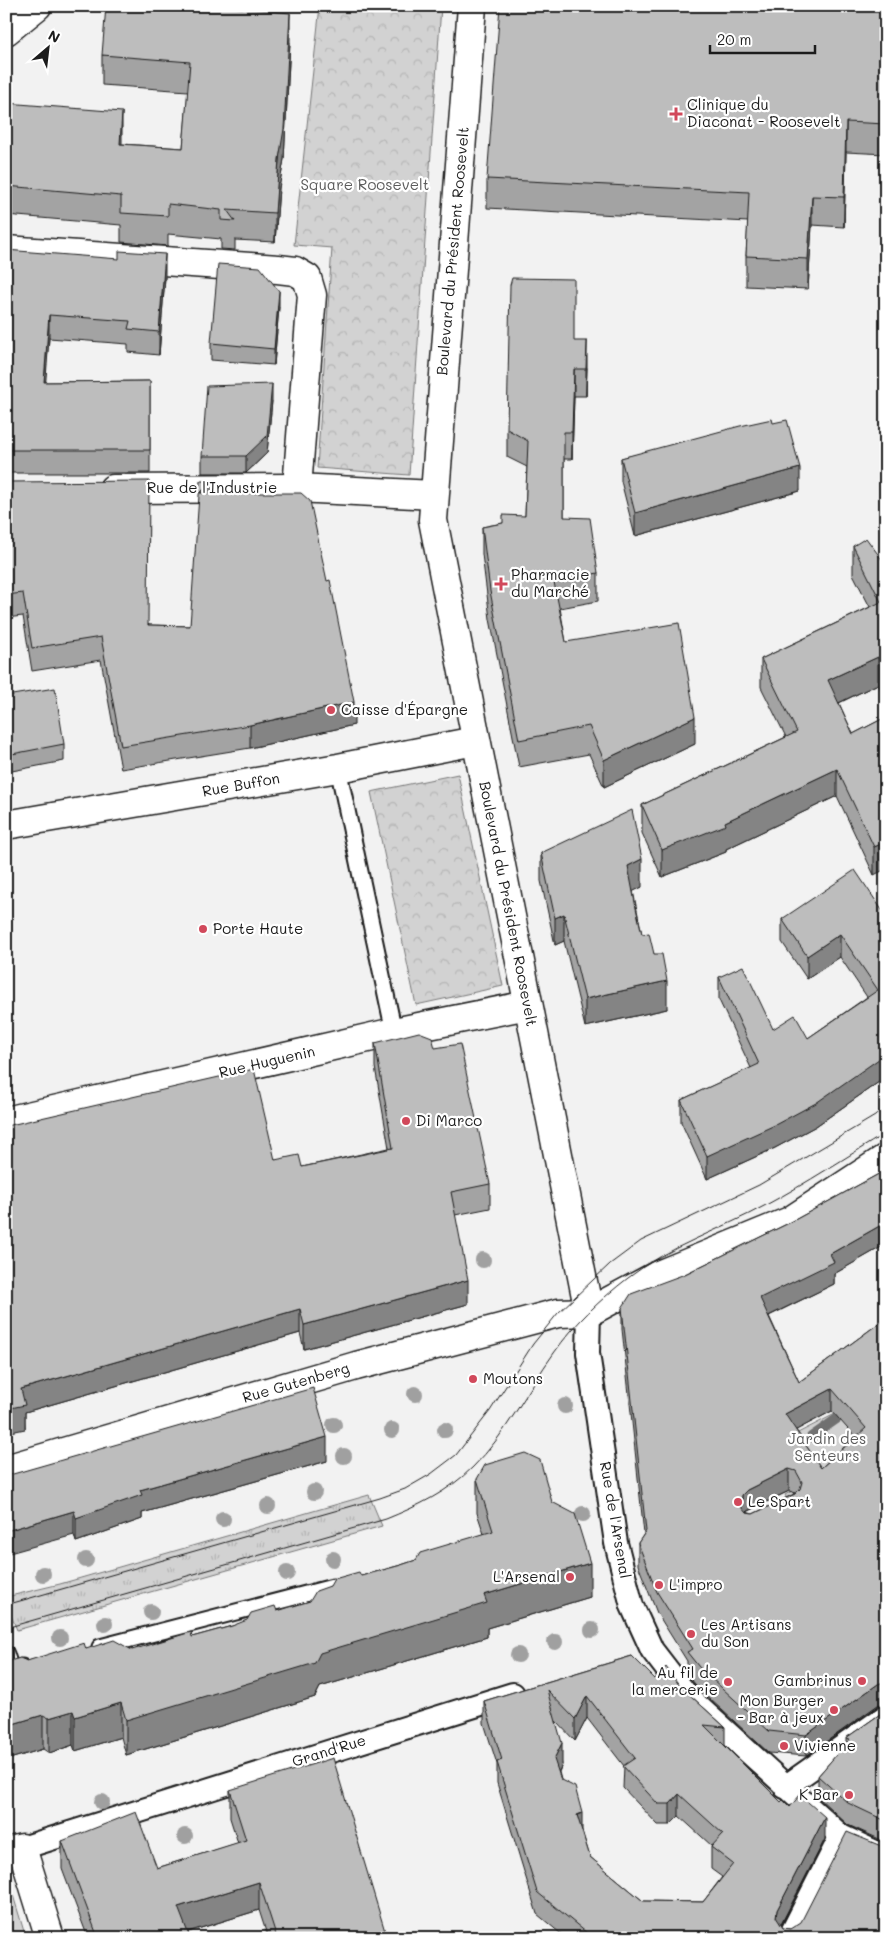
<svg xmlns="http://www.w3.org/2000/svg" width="892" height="1944" font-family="Mali,sans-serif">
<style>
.grass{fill:url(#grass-tufts);stroke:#777}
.forest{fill:url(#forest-crowns);stroke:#777}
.garden{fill:#d2d2d2;stroke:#777}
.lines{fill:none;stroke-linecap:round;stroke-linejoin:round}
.stream{stroke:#707070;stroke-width:10}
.service-casing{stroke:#1c1c1c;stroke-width:19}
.pedestrian-casing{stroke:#1c1c1c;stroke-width:26}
.minor-casing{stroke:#1c1c1c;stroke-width:31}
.tertiary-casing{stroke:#1c1c1c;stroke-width:31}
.service{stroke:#fff;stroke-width:15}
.pedestrian{stroke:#fff;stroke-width:22}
.minor{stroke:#fff;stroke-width:28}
.tertiary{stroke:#fff;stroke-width:28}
.tram{stroke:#1c1c1c;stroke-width:1}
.tree{fill:#a0a0a0}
.wall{fill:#a3a3a3;stroke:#1c1c1c;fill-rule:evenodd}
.shaded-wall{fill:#848484;stroke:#1c1c1c}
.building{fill:#bdbdbd;stroke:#1c1c1c;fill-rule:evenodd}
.poi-dot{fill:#d1495b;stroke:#fff;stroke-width:2}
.labels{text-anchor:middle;stroke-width:4.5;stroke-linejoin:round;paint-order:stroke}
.poi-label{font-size:15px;fill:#1c1c1c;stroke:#fff;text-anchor:start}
.park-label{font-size:15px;fill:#5c5c5c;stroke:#fff}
.street-label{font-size:15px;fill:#1c1c1c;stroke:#fff}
</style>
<defs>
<pattern id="grass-tufts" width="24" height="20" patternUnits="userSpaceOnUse" patternTransform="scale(1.25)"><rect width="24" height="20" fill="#d2d2d2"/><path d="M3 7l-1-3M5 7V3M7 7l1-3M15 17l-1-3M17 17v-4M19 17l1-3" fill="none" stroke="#b4b4b4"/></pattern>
<pattern id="forest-crowns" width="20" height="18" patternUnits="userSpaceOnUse" patternTransform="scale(1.25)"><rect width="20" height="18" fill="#d2d2d2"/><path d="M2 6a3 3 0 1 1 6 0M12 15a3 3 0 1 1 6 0" fill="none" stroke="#b4b4b4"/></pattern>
</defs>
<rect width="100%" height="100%" fill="#f2f2f2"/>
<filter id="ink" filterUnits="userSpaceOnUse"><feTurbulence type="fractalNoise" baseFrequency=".02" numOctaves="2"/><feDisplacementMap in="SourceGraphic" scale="10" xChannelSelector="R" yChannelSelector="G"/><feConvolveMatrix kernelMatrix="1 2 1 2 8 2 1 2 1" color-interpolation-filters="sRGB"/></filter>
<g filter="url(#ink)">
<polygon class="grass" points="369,1495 382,1526 17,1630 6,1603 6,1597 60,1584"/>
<g class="forest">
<polygon points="320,6 441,6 409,475 317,468 332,248 294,245"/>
<polygon points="458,774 503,986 416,1005 371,792"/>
</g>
<g class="garden">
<polygon points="835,1414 886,1432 789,1504 785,1495 799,1487 788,1438"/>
<polygon points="6,1879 9,1882 26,1938 6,1938"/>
</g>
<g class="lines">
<polyline class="stream" points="811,1437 848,1411"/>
<g class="service-casing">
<g id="service">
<polyline points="338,768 394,1032"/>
<polyline points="100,1647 333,1587"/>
<polyline points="6,1654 11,1670 22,1667"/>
</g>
</g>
<g class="pedestrian-casing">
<g id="pedestrian">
<polyline points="589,1312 588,1353 616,1543 632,1606 652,1650 689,1698 841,1836 886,1857"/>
<polyline points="785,1787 886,1716"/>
<polyline points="22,1848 513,1694"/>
<polyline points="789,1938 841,1836"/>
</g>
</g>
<g class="minor-casing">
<g id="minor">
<polyline points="472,6 433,520 589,1312"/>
<polyline points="6,31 37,6"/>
<polyline points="6,250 278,269 295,271 307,278 312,295 297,488"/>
<polyline points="113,489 297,488 434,495"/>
<polyline points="6,825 338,768 475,741"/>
<polyline points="6,1121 394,1032 528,1005"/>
<polyline points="6,1852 22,1848 50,1938"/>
</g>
</g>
<g class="tertiary-casing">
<polyline id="tertiary" points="6,1469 356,1366 558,1313 589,1312 656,1276 790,1221 886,1158"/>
</g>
<use href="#service" class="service"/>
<use href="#pedestrian" class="pedestrian"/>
<use href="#minor" class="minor"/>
<use href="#tertiary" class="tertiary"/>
<g class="tram">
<polyline points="6,1605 380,1498 405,1489 431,1474 456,1455 490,1411 533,1344 558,1313 610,1264 641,1241 759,1185 875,1116 886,1106"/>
<path d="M 6,1628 L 386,1519 C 418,1506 448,1492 473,1467 C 506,1435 527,1390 554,1353 C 574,1324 601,1299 628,1278 C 669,1246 721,1230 766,1205 C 807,1183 846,1157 886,1133"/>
</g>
</g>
<g class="tree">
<circle cx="483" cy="1260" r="8"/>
<circle cx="415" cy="1394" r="8"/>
<circle cx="565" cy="1406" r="8"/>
<circle cx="334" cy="1425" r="8"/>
<circle cx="392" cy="1430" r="8"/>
<circle cx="445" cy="1430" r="8"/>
<circle cx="344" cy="1456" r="8"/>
<circle cx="314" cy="1492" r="8"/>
<circle cx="268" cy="1506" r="8"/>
<circle cx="583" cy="1514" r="8"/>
<circle cx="223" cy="1519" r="8"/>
<circle cx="333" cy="1559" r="8"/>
<circle cx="86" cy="1560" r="8"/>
<circle cx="287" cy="1573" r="8"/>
<circle cx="43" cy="1574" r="8"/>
<circle cx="151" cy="1612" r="8"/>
<circle cx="105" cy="1624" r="8"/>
<circle cx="592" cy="1630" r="8"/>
<circle cx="60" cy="1638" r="8"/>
<circle cx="555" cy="1642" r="8"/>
<circle cx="518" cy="1655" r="8"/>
<circle cx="102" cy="1802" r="8"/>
<circle cx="185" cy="1836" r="8"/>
</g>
<g class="wall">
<polygon points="886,6 886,154 846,152 844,227 812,225 808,289 746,286 746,256 748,222 487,208 487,179"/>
<polygon points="290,42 284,159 279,188 275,242 235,240 235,250 221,249 221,239 168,234 168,246 121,242 121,225 6,215 6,103 122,144 183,148 188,91 102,85 102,55"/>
<polygon points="6,250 165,277 159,355 128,352 128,344 49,338 45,382 150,381 150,473 6,473"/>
<polygon points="279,307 274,365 211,360 211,343"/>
<polygon points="574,341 587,368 586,396 574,396 572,459 564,459 564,517 598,573 598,601 560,608 566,642 695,744 604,787 589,754 519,767 490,619 482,554 482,527 503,523 525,516 527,467 507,457 507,429"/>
<polygon points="272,401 267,453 246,473 202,473 202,456"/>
<polygon points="773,423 800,491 635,536 621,481 621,458"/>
<polygon points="6,482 149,625 190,626 213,493 354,725 250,748 121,769 101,660 32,671 23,616 6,618"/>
<polygon points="853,546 886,565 886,699 878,684 839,703 853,734 886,717 874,875 837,796 726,849 726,852 662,877 642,833 642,805 786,737 761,687 761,659 870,607 853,574"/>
<polygon points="6,696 64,744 64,761 12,771 6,736"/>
<polygon points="541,853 642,887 633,891 642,934 654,954 667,1009 585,1027 564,941 555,945 541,881"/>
<polygon points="886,916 886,1077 816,1126 775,1148 707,1179 681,1122 681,1100 751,1068 719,1000 719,977 773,1029 808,1038 867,997 840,957 807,979 782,942 782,919"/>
<polygon points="375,1043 435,1048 490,1184 490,1208 455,1215 468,1304 304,1349 300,1333 25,1412 25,1429 6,1126 275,1160 302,1167 389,1148 375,1067"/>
<path d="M 886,1170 L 886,1250 L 883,1246 L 834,1274 L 834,1284 L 769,1316 L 799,1382 L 886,1318 L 886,1703 L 878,1705 L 806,1756 L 769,1753 L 699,1689 L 687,1674 L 687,1661 L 657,1613 L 638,1565 L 638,1543 L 644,1534 L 622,1329 L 622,1308 L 685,1274 L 791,1222 ZM 832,1411 L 855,1437 L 821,1468 L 796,1430 ZM 789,1491 L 796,1493 L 753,1514 L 746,1512 Z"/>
<polygon points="327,1461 142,1513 142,1519 76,1542 74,1535 6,1476"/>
<polygon points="477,1479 552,1502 590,1597 487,1628 487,1637 320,1687 315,1697 126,1755 121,1737 75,1751 73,1745 49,1753 43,1749 6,1760 6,1662 27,1661 86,1649 132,1650 192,1637 232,1626 310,1601 330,1586 361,1576 401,1565 416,1560 484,1534 477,1513"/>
<path d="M 632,1656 L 655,1679 L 680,1686 L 725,1727 L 725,1745 L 781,1802 L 825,1839 L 781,1925 L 783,1928 L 790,1929 L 886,1938 L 566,1938 L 537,1914 L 497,1783 L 497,1764 L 484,1723 L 484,1701 ZM 587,1718 L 624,1766 L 623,1788 L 658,1825 L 670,1825 L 679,1816 L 712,1846 L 711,1847 L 711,1869 L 722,1877 L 703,1902 L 643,1901 L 590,1857 L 582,1831 L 561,1780 L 559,1772 L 562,1765 L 556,1721 L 575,1741 Z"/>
<polygon points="886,1710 886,1842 848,1825 818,1797 818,1776 846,1744 846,1738"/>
<polygon points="230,1790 387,1938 268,1938 259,1910 188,1932 190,1938 88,1938 62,1869 62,1841 157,1868 238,1843 230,1818"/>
</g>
<g class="shaded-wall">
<polygon points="290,13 290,42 284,159 279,188 275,242 275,213"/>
<polygon points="122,112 122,142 120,173 120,144"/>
<polygon points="846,122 846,152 844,227 844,197"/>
<polygon points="812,196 812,225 808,289 808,259"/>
<polygon points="165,254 165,277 159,355 159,332"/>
<polygon points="279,291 279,307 274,365 274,349"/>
<polygon points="49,315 49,338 44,405 44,382"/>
<polygon points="587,341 587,368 586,396 586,369"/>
<polygon points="574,369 574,396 572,459 572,432"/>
<polygon points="272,384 272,401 267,453 246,473 246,456"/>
<polygon points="800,468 800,491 635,536 635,513"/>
<polygon points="213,481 213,504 200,493"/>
<polygon points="878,657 878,684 828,708 828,680"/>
<polygon points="354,702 354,725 250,748 250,725"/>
<polygon points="695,717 695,744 604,787 604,760"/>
<polygon points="837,769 837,796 726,849 726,852 662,877 662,850 725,822"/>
<polygon points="886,842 886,869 874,875 874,847"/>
<polygon points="642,859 642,887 628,894 628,866"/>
<polygon points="564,914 564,941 555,945 555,918"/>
<polygon points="840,934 840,957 807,979 807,956"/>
<polygon points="667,981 667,1009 585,1027 585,999"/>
<polygon points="886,1054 886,1077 816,1126 775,1148 707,1179 707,1156"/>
<polygon points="883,1224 883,1246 834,1274 834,1284 760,1320 760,1298 830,1254"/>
<polygon points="468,1280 468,1304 304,1349 304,1325"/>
<polygon points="300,1309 300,1333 25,1412 25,1429 6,1433 6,1409 21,1389"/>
<polygon points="832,1389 832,1411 785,1436 785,1414"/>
<polygon points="327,1437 327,1461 142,1513 142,1519 76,1542 76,1518 140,1490"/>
<polygon points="789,1469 789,1491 747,1511 742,1516 741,1529 742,1495 747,1490"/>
<polygon points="74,1511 74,1535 6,1554 6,1531"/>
<polygon points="590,1563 590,1597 487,1628 487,1637 320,1687 315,1697 126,1755 126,1720 484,1595"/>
<polygon points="885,1681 885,1703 878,1705 806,1756 806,1735 878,1684"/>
<polygon points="587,1696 587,1718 575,1741 575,1719"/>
<polygon points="121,1703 121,1737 75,1751 75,1717"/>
<polygon points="73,1711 73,1745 49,1753 49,1718"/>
<polygon points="43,1715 43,1749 6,1760 6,1726"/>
<polygon points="562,1743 562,1765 554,1780 554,1759"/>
<polygon points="679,1794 679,1816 670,1825 670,1804"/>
<polygon points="582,1813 582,1835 577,1815"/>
<polygon points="825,1817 825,1839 777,1932 776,1917 777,1910"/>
<polygon points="259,1882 259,1910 178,1935 178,1907"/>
</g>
<g class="building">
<polygon points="106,6 220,6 290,13 284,129 279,159 275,213 227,210 235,221 221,220 221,210 168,204 168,216 121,213 121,196 6,186 6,103 122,112 120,144 183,148 190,62 102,55"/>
<polygon points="500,6 886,6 886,124 846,122 844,197 812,196 808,259 746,256 749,192 487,179"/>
<polygon points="6,250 119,259 119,251 165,254 159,332 128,329 130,321 49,315 44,382 150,381 150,450 6,450"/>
<polygon points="218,264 260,267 279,291 274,349 211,343"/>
<polygon points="512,278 574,279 574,341 587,341 586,369 574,369 572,432 564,432 564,517 590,518 598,573 554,582 566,642 679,623 695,717 604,760 589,726 519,740 490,591 482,527 503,523 503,515 525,516 528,441 507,429 510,285"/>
<polygon points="272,384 267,436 246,456 202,456 207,386"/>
<polygon points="772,419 773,423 787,420 800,468 635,513 621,458 740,426"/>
<polygon points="149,481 148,625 190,626 200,481 213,481 200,493 301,493 310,501 327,581 330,580 354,702 250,725 121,746 101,637 32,648 23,593 6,595 6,482"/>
<polygon points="866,538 886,565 886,671 878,657 828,680 853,734 886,717 886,842 874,847 837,769 725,822 726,825 662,850 642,805 797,732 761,659 881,602 853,546"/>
<polygon points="55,688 64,744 12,754 6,720 6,696"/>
<polygon points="632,810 642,859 628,866 636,908 642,934 649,933 654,954 662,954 667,981 585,999 564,914 555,918 541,853"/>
<polygon points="855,870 886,916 886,1054 816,1103 775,1125 707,1156 681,1100 759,1064 719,977 743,966 773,1029 795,1015 808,1038 878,990 840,934 807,956 782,919"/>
<polygon points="419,1032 432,1037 435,1048 460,1044 490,1184 451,1192 468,1280 304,1325 300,1309 21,1389 25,1405 6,1409 6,1126 254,1069 275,1160 299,1155 302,1167 393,1148 375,1043"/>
<path d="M 886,1170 L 886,1228 L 883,1224 L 830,1254 L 834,1262 L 760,1298 L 799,1382 L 886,1318 L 886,1681 L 878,1684 L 806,1735 L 769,1731 L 699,1667 L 687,1652 L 693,1649 L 657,1592 L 638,1543 L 646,1531 L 622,1308 L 631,1294 L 685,1274 L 791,1222 ZM 832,1389 L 866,1428 L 821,1468 L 785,1414 ZM 789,1469 L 796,1471 L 802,1482 L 800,1489 L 795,1494 L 753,1514 L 746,1513 L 741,1507 L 742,1495 L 747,1490 Z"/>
<polygon points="313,1388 327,1437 140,1490 142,1495 76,1518 74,1511 6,1531 6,1476"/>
<polygon points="525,1453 540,1460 552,1502 575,1514 590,1563 484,1595 487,1603 320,1653 315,1663 126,1720 121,1703 75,1717 73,1711 49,1718 43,1715 6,1726 6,1662 20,1658 27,1661 84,1643 86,1649 114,1640 132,1650 191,1632 192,1637 232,1626 247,1620 251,1613 275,1606 277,1611 310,1601 316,1591 330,1586 334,1579 359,1572 361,1576 401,1565 416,1560 420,1553 493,1531 477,1479 485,1465"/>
<path d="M 632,1656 L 655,1679 L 666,1667 L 680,1686 L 725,1727 L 704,1725 L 781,1802 L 783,1800 L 790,1807 L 800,1795 L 825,1817 L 777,1910 L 776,1917 L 783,1928 L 790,1929 L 801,1922 L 847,1832 L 886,1848 L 886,1938 L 593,1938 L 537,1892 L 497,1762 L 502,1760 L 484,1701 ZM 547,1690 L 575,1719 L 587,1696 L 635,1758 L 623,1766 L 658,1804 L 670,1804 L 679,1794 L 723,1834 L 711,1847 L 733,1864 L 703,1902 L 643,1901 L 590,1857 L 577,1815 L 582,1813 L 575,1787 L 561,1780 L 554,1759 L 562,1743 Z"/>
<polygon points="886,1710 886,1821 848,1803 818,1776 850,1739 846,1738"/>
<polygon points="333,1758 387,1938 277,1938 259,1882 178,1907 190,1938 98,1938 62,1841 136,1812 157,1868 246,1840 230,1790"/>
</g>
</g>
<g class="poi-dot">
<path d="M673.5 106.5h5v5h5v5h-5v5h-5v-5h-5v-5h5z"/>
<path d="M498.5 576.5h5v5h5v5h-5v5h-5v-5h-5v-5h5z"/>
<circle cx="331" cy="710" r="5"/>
<circle cx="203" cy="929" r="5"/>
<circle cx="406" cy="1121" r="5"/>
<circle cx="473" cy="1379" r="5"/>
<circle cx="738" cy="1502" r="5"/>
<circle cx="570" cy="1577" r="5"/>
<circle cx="659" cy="1585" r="5"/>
<circle cx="691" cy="1634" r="5"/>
<circle cx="862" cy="1681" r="5"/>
<circle cx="728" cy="1682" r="5"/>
<circle cx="834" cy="1710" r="5"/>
<circle cx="784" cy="1746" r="5"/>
<circle cx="849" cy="1795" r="5"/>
</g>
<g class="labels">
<g class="poi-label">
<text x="687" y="110">Clinique du<tspan x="687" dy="17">Diaconat - Roosevelt</tspan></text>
<text x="511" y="580">Pharmacie<tspan x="511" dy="17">du Marché</tspan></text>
<text x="341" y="715">Caisse d'Épargne</text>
<text x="213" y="934">Porte Haute</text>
<text x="416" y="1126">Di Marco</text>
<text x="483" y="1384">Moutons</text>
<text x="748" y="1507">Le Spart</text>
<text x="560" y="1582" text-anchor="end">L'Arsenal</text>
<text x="669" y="1590">L'impro</text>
<text x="701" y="1630">Les Artisans<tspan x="701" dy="17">du Son</tspan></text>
<text x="718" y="1678" text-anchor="end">Au fil de<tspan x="718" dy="17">la mercerie</tspan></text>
<text x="852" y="1686" text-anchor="end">Gambrinus</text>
<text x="824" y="1706" text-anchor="end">Mon Burger<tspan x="824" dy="17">- Bar à jeux</tspan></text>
<text x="794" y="1751">Vivienne</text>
<text x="839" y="1800" text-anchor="end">K Bar</text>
</g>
<g class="park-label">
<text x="365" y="190">Square Roosevelt</text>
<text x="827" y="1444">Jardin des<tspan x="827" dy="17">Senteurs</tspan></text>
</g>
<g class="street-label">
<text transform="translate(453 251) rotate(-85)" y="5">Boulevard du Président Roosevelt</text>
<text x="212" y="493">Rue de l'Industrie</text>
<text transform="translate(241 785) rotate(-10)" y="5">Rue Buffon</text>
<text transform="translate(508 904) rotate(79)" y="5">Boulevard du Président Roosevelt</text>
<text transform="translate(267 1062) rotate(-13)" y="5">Rue Huguenin</text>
<text transform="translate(296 1383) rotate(-16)" y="5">Rue Gutenberg</text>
<text transform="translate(615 1520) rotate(80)" y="5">Rue de l'Arsenal</text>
<text transform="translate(329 1751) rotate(-17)" y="5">Grand'Rue</text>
</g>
</g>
<rect width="892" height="1944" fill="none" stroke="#fff" stroke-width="25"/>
<rect x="12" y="12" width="867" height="1919" fill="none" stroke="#1c1c1c" stroke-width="2" filter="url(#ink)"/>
<g transform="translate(48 48) rotate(28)" stroke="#ffffff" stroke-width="4" paint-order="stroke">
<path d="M0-4L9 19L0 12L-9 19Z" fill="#1c1c1c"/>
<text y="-8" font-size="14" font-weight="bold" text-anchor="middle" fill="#1c1c1c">N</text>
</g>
<path d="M710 45v8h105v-8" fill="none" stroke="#1c1c1c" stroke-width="2.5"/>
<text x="717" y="45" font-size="15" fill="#1c1c1c" stroke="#ffffff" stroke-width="4" paint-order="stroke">20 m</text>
</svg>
